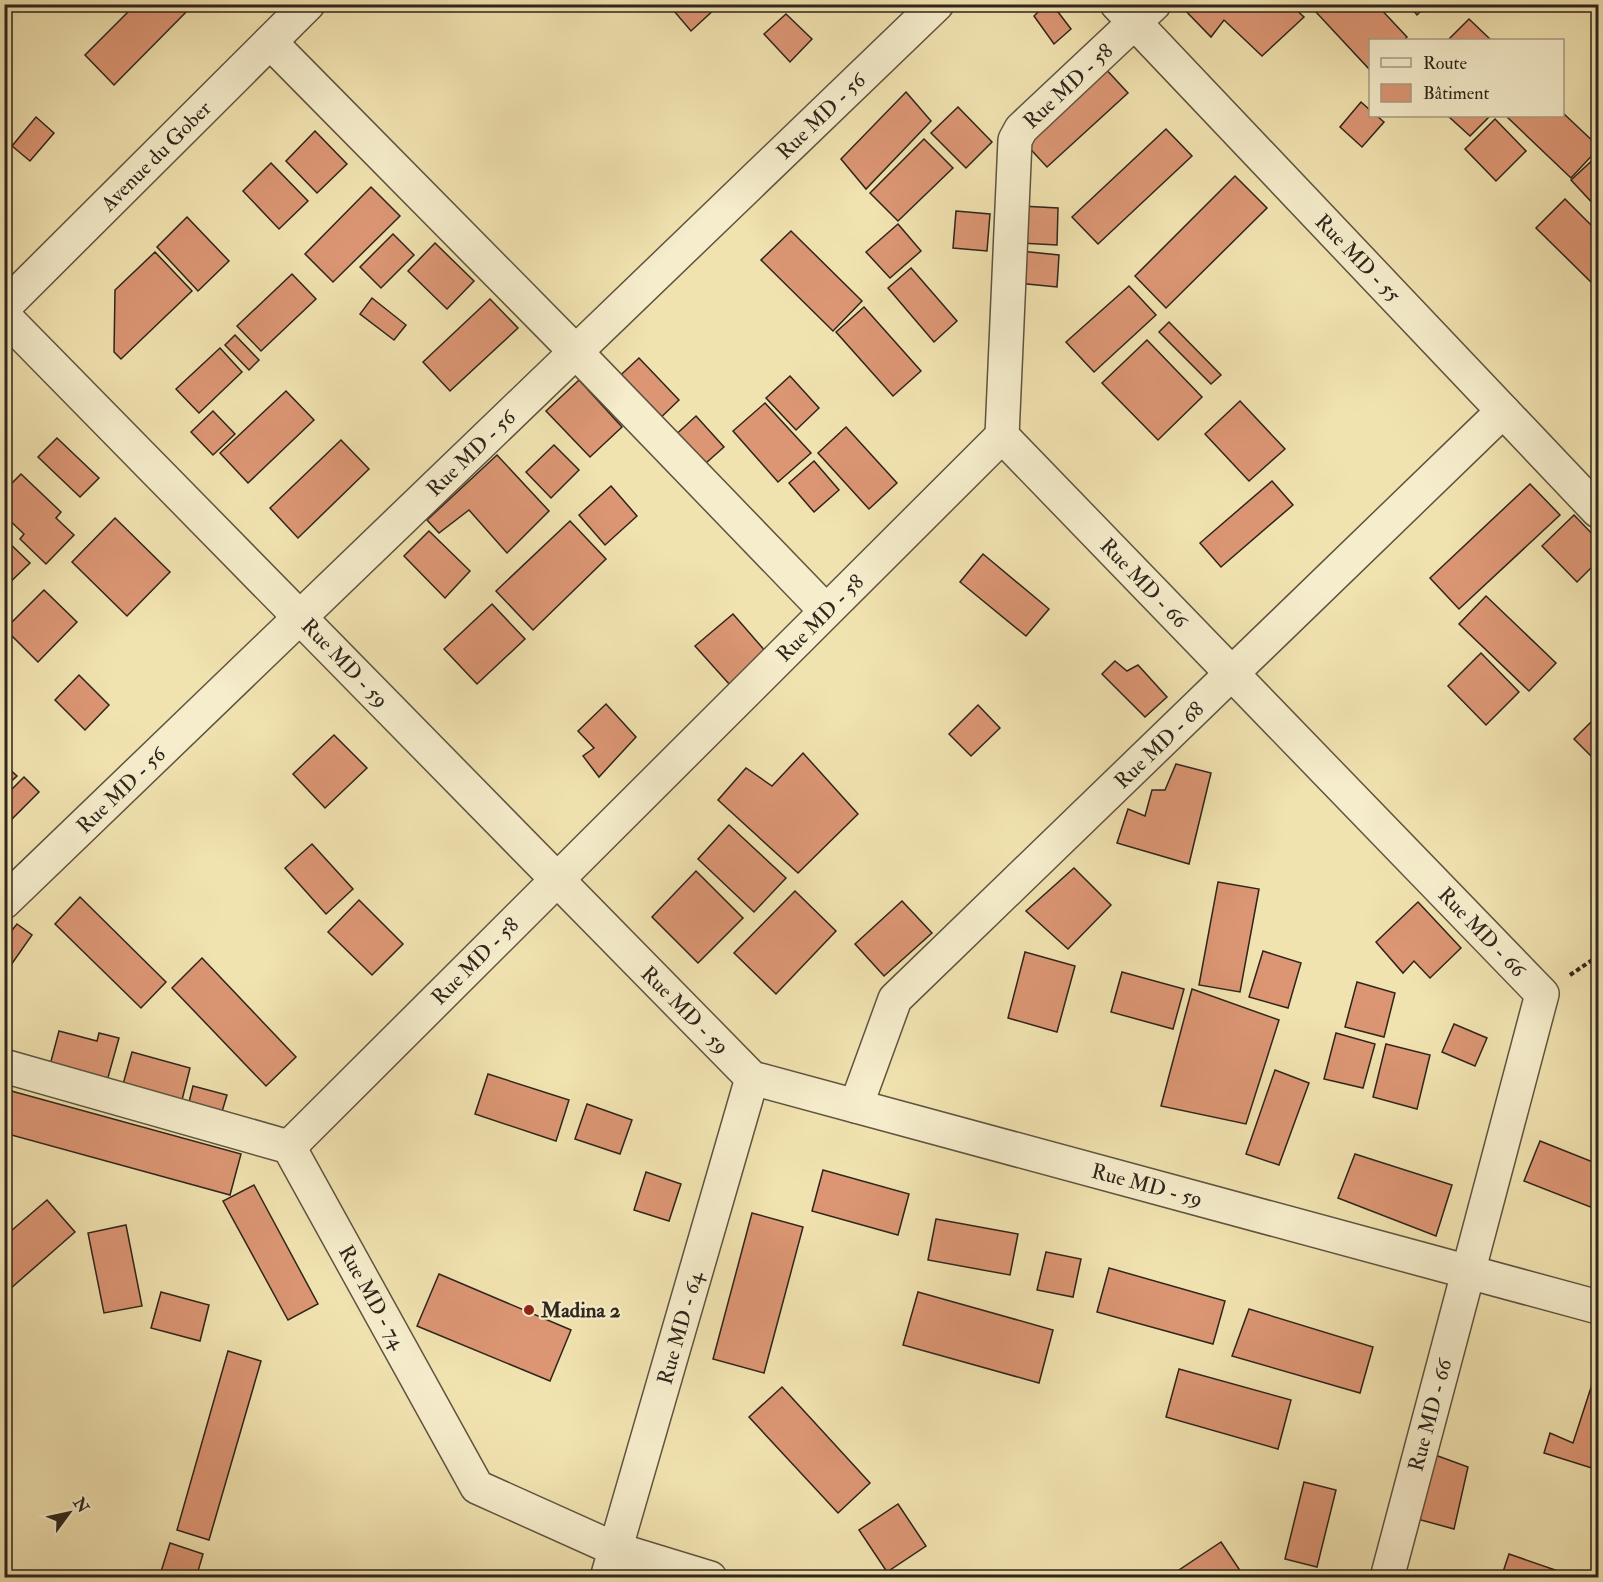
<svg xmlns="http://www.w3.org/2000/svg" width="1603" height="1582" font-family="'IM FELL Double Pica',serif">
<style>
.building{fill:#dc9674;stroke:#2e251b;stroke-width:1.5}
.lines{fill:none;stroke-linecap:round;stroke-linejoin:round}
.minor-casing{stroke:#5f5440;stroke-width:36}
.path{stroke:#2e251b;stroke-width:4;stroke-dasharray:4.5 3;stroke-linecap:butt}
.minor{stroke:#f6edcc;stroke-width:33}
.poi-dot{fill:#8f2418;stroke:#f6edcc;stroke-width:2}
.labels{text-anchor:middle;stroke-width:4.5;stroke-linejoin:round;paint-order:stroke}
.street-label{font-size:21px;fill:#2e251b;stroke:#f6edcc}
.poi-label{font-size:21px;font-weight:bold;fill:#2e251b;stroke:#f6edcc;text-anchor:start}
</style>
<rect width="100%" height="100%" fill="#f1e3b0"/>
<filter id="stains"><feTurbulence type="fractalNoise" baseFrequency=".00333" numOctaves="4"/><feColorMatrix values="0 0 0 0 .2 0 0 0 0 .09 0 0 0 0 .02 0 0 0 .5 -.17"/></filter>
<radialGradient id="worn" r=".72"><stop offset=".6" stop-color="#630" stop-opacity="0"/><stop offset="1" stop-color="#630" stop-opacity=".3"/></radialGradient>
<g class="building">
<polygon points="136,4 194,4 114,85 85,55"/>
<polygon points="668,4 717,4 718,6 691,31"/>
<polygon points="1046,4 1052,4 1071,29 1054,44 1034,16"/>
<polygon points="1179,4 1290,4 1304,17 1262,56 1224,20 1211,37"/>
<polygon points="1321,4 1376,4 1407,37 1404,40 1370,40 1370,70 1315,11"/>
<polygon points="1408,4 1428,4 1417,15"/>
<polygon points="786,14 812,39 790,62 764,34"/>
<polygon points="1469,19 1491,40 1448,40"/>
<polygon points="1103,66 1128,93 1047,167 1022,140"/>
<polygon points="906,92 931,121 866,189 841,159"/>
<polygon points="1361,102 1370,110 1370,116 1377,116 1384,122 1362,147 1340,127"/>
<polygon points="958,107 992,142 966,168 931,133"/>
<polygon points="1562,112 1598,146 1598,149 1571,178 1506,116 1562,116"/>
<polygon points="1448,116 1490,116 1470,136"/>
<polygon points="36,117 54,133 30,161 12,146"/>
<polygon points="1495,119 1526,151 1496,181 1465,149"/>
<polygon points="1166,129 1192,156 1098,244 1072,217"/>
<polygon points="315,131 347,164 317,193 286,161"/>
<polygon points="924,139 953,168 898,221 870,193"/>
<polygon points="1598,155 1598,209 1571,180"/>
<polygon points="271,163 308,201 279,229 243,191"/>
<polygon points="1235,176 1267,208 1166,308 1135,276"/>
<polygon points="371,187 400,216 333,282 305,254"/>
<polygon points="1565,199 1598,232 1598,277 1593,284 1536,228"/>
<polygon points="1021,206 1058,208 1057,245 1020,243"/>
<polygon points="956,211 990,214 987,251 953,248"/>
<polygon points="187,217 229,261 198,291 157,247"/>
<polygon points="898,224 921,251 890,278 866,252"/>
<polygon points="791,231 862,301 833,331 761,260"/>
<polygon points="393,234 414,255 381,288 360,267"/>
<polygon points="435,243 474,281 447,309 408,271"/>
<polygon points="1020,251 1059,255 1057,287 1017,283"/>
<polygon points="155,252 192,291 121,359 114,352 115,290"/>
<polygon points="911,268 957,321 934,342 888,288"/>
<polygon points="292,274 316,299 261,351 237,326"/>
<polygon points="1129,286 1156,315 1094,372 1066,342"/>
<polygon points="372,298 406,325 394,340 360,314"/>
<polygon points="490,299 518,328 450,391 423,362"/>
<polygon points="864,307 921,371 893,396 836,332"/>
<polygon points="1169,322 1221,375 1211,384 1159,332"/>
<polygon points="235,335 259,360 249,370 225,345"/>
<polygon points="1147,340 1202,397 1158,440 1102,383"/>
<polygon points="220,348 242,372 199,413 176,389"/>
<polygon points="639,358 679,400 652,426 611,384"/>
<polygon points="790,376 819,408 796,430 766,398"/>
<polygon points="579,380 622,427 590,457 546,411"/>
<polygon points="286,391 314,420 248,483 220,453"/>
<polygon points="1240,401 1285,449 1249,481 1205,434"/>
<polygon points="765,403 811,453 778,482 733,431"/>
<polygon points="213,411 235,434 213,455 191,432"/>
<polygon points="696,416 724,447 697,471 670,440"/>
<polygon points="846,427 897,483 869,509 818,453"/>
<polygon points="57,438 99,478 80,497 38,457"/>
<polygon points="341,440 369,469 298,538 270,508"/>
<polygon points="554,445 579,470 551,498 526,472"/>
<polygon points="497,455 549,511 507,553 469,510 439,533 427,520"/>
<polygon points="814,461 839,490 814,512 789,483"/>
<polygon points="21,474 61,512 56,518 74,535 46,564 20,539 24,534 4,515 4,484 7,488"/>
<polygon points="1272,481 1293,505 1221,567 1200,543"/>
<polygon points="1530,484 1560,515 1459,609 1430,578"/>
<polygon points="611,486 637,516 605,545 579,515"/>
<polygon points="1574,515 1598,540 1598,561 1577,582 1542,546"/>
<polygon points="115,518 170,572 127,616 72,562"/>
<polygon points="570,521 606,559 533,630 496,591"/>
<polygon points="429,531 470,571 445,598 404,556"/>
<polygon points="4,538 30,563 4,588"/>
<polygon points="983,554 1049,609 1026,636 960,582"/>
<polygon points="44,590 77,622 38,662 5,629"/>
<polygon points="1486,596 1556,663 1529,691 1459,624"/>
<polygon points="492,604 525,639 477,684 444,649"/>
<polygon points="733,614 766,652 730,685 695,646"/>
<polygon points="1481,653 1519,692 1486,725 1448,686"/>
<polygon points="1115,661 1127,671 1138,665 1167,697 1145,717 1102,674"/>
<polygon points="79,675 109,705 85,730 55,700"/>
<polygon points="606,704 636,737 599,777 583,756 594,748 578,731"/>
<polygon points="978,705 1000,728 971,756 949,734"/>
<polygon points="1598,715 1598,757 1595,760 1574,739"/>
<polygon points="334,735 367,768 325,808 293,774"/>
<polygon points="803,753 858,814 798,873 718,800 746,768 772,786"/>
<polygon points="4,764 17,776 4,788"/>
<polygon points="1176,764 1211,773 1189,864 1117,843 1128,809 1145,816 1152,790 1165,790"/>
<polygon points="24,777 39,792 10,821 4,816 4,797"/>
<polygon points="729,825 786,878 754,912 698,859"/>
<polygon points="312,844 353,889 326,914 285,868"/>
<polygon points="1074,868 1111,905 1068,949 1026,911"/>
<polygon points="696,871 743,918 698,963 652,917"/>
<polygon points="1218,882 1259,889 1240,992 1199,985"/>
<polygon points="795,891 836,931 776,994 734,953"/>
<polygon points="80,897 166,982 141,1008 55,924"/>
<polygon points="359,900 403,944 372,975 328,932"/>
<polygon points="902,901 932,933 884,976 855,944"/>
<polygon points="1418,902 1461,948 1430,978 1414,961 1403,973 1376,942"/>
<polygon points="17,924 32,935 11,965 4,960 4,940"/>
<polygon points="1263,951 1301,963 1288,1008 1249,997"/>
<polygon points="1025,952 1075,966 1057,1032 1008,1018"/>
<polygon points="202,958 296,1057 266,1086 172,988"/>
<polygon points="1122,972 1184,989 1173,1029 1111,1012"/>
<polygon points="1357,982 1395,993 1384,1037 1345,1027"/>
<polygon points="1192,989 1279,1020 1246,1124 1161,1106"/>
<polygon points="1454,1024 1487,1038 1475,1066 1442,1052"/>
<polygon points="59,1031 97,1041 99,1033 119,1038 107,1081 50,1065"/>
<polygon points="1336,1033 1375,1044 1363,1088 1324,1079"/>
<polygon points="1386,1044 1430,1055 1417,1109 1373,1097"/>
<polygon points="132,1052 190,1068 181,1104 122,1088"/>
<polygon points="1275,1070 1309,1083 1279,1165 1246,1154"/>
<polygon points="488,1074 569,1100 556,1141 475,1114"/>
<polygon points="193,1086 227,1095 221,1115 188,1106"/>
<polygon points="4,1089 241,1154 230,1195 4,1133"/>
<polygon points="587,1104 632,1120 620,1154 575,1139"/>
<polygon points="1540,1141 1598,1164 1598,1210 1524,1181"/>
<polygon points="1355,1154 1452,1185 1436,1236 1338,1198"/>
<polygon points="823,1170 909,1194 898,1235 812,1211"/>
<polygon points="646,1172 681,1184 669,1221 634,1210"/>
<polygon points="254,1185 318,1304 288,1320 223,1201"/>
<polygon points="47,1200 75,1232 10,1289 4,1282 4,1237"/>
<polygon points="752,1213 803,1227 764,1373 713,1359"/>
<polygon points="936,1219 1018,1234 1010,1275 928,1260"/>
<polygon points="126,1225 142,1306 104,1313 88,1233"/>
<polygon points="1046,1252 1081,1259 1073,1297 1037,1290"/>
<polygon points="1109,1268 1225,1301 1213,1344 1097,1312"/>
<polygon points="439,1274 571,1330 550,1381 417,1326"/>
<polygon points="161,1292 209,1305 200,1341 151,1328"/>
<polygon points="918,1292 1053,1330 1039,1383 903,1345"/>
<polygon points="1249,1309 1373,1347 1360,1393 1232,1356"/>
<polygon points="228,1351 261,1361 209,1540 177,1530"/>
<polygon points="1598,1366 1598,1470 1544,1453 1550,1433 1573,1443"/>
<polygon points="1179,1369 1291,1400 1278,1449 1166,1417"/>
<polygon points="782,1387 870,1483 838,1513 749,1417"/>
<polygon points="1427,1452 1468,1467 1454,1529 1410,1517"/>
<polygon points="1304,1482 1336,1490 1317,1567 1285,1559"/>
<polygon points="898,1504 926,1546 887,1572 859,1530"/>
<polygon points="1221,1542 1245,1578 1167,1578"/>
<polygon points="170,1543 203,1554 196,1578 159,1578"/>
<polygon points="1509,1554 1561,1572 1559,1578 1501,1578"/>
</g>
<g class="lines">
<g class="minor-casing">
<g id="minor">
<polyline points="1117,4 1598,511"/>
<polyline points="270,42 576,352 826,611"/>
<polyline points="4,307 308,4"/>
<polyline points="4,316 752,1078 1598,1307"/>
<polyline points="1002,436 1542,994 1387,1578"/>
<polyline points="4,902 937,4"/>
<polyline points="4,1066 289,1147 477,1487 615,1549 710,1578"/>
<polyline points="856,1106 895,999 1503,411"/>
<polyline points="289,1147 1002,436 1015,140 1021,129 1154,4"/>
<polyline points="607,1578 752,1078"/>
</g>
</g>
<polyline class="path" points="1570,975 1598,956"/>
<use href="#minor" class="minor"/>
</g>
<circle class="poi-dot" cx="529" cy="1310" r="6"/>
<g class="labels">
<g class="street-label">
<text transform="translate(1068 86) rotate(-43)" y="7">Rue MD - 58</text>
<text transform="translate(821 116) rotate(-44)" y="7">Rue MD - 56</text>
<text transform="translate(156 156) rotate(-45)" y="7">Avenue du Gober</text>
<text transform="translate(1358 258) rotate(46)" y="7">Rue MD - 55</text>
<text transform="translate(471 453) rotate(-44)" y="7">Rue MD - 56</text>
<text transform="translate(1144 583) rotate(46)" y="7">Rue MD - 66</text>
<text transform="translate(820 618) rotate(-45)" y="7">Rue MD - 58</text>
<text transform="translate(345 663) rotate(46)" y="7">Rue MD - 59</text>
<text transform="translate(1159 745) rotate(-44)" y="7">Rue MD - 68</text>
<text transform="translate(121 790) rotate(-44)" y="7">Rue MD - 56</text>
<text transform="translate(1482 932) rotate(46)" y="7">Rue MD - 66</text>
<text transform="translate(475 961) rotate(-45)" y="7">Rue MD - 58</text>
<text transform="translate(685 1010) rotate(45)" y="7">Rue MD - 59</text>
<text transform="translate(1147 1185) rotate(15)" y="7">Rue MD - 59</text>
<text transform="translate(372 1297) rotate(61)" y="7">Rue MD - 74</text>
<text transform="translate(680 1328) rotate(-74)" y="7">Rue MD - 64</text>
<text transform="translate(1430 1415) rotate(-75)" y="7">Rue MD - 66</text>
</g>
<g class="poi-label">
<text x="541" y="1317">Madina 2</text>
</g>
</g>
<rect width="1603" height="1582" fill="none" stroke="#f1e3b0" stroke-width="24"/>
<rect x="6" y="6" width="1591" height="1570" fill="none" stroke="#2e251b" stroke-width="3"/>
<rect x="12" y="12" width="1579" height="1558" fill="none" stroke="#2e251b" stroke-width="1.5"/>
<rect x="1369" y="39" width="195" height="78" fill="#f6edcc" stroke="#a69d85" stroke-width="1.5"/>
<rect x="1381" y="58" width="30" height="9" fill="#f6edcc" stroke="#a69d85" stroke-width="1.5"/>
<text x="1423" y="69" font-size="18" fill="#2e251b">Route</text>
<rect x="1381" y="84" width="30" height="18" fill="#dc9674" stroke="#a69d85" stroke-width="1.5"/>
<text x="1423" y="99" font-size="18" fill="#2e251b">Bâtiment</text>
<g transform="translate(69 1513) rotate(57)" stroke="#f6edcc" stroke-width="4.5" paint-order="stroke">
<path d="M0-4.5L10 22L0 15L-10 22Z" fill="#2e251b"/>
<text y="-9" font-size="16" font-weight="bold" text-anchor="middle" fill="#2e251b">N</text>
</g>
<rect width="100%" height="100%" filter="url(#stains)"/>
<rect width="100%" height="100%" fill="url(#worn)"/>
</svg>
